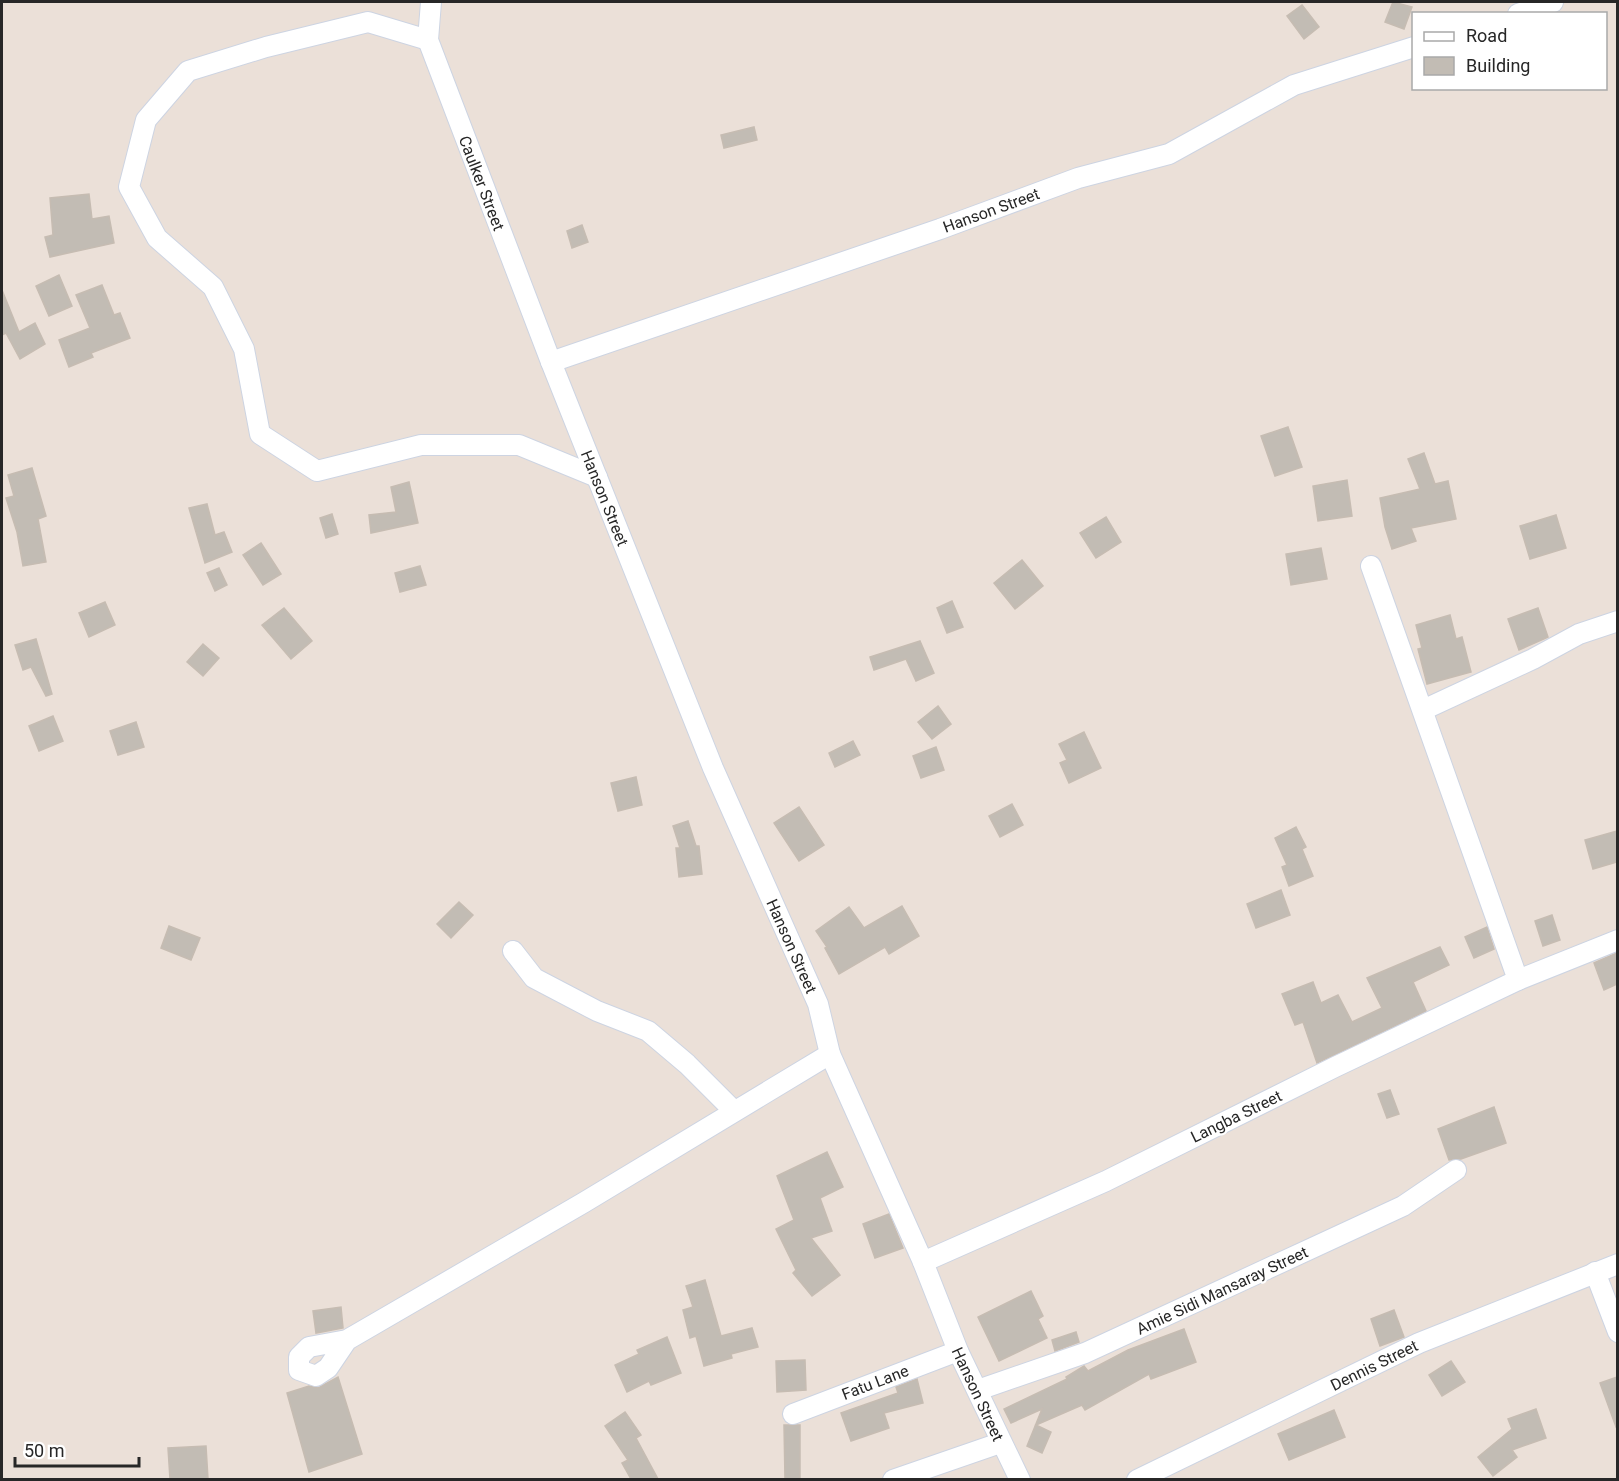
<svg xmlns="http://www.w3.org/2000/svg" width="1619" height="1481" font-family="Roboto,sans-serif">
<style>
.building{fill:#c2bcb4;stroke:#c6bcb2;stroke-width:1.5}
.lines{fill:none;stroke-linecap:round;stroke-linejoin:round}
.minor-casing{stroke:#cdd4e2;stroke-width:22}
.minor{stroke:#fff;stroke-width:20}
.labels{text-anchor:middle;stroke-width:4.5;stroke-linejoin:round;paint-order:stroke}
.street-label{font-size:16px;fill:#272727;stroke:#fff}
</style>
<rect width="100%" height="100%" fill="#ebe0d8"/>
<g class="building">
<polygon points="1393,2 1412,7 1404,29 1385,22"/>
<polygon points="1302,5 1319,27 1304,39 1287,16"/>
<polygon points="754,127 757,140 724,148 721,135"/>
<polygon points="89,194 92,219 109,216 114,243 50,257 45,237 53,235 50,198"/>
<polygon points="582,225 588,242 572,248 567,231"/>
<polygon points="59,275 72,306 49,316 36,286"/>
<polygon points="102,285 114,315 120,313 130,338 91,353 93,357 69,367 59,340 90,328 76,295"/>
<polygon points="2,290 19,332 35,323 45,344 20,359 6,333 2,335"/>
<polygon points="1288,427 1302,467 1275,476 1261,436"/>
<polygon points="1424,453 1435,484 1448,481 1456,519 1411,528 1416,541 1392,549 1385,527 1380,498 1420,489 1408,459"/>
<polygon points="32,468 46,516 38,519 46,562 23,566 17,532 6,498 14,496 8,475"/>
<polygon points="1347,480 1352,516 1318,521 1313,486"/>
<polygon points="409,482 418,523 371,533 369,515 396,512 391,487"/>
<polygon points="207,504 215,535 224,532 232,552 205,563 189,508"/>
<polygon points="332,514 338,534 326,538 320,518"/>
<polygon points="1556,515 1566,548 1530,559 1520,526"/>
<polygon points="1106,517 1121,542 1096,558 1080,533"/>
<polygon points="261,543 281,574 263,585 243,555"/>
<polygon points="1321,548 1327,579 1291,585 1286,554"/>
<polygon points="1022,560 1043,586 1015,609 994,583"/>
<polygon points="420,566 426,585 400,592 395,573"/>
<polygon points="219,568 227,585 215,591 207,573"/>
<polygon points="952,601 963,627 947,633 937,608"/>
<polygon points="105,602 115,625 89,637 79,613"/>
<polygon points="284,608 312,641 291,659 262,625"/>
<polygon points="1538,608 1548,637 1519,650 1508,619"/>
<polygon points="1450,615 1456,639 1462,637 1471,672 1427,684 1418,649 1422,648 1416,625"/>
<polygon points="36,639 52,694 46,696 31,667 23,670 15,645"/>
<polygon points="920,641 934,673 916,681 906,659 874,670 870,657"/>
<polygon points="203,644 219,658 203,676 187,662"/>
<polygon points="938,706 951,724 932,739 918,722"/>
<polygon points="53,716 63,741 39,751 29,726"/>
<polygon points="136,722 144,747 118,755 110,731"/>
<polygon points="1084,732 1101,768 1069,783 1060,763 1067,760 1059,744"/>
<polygon points="853,741 860,755 835,767 829,753"/>
<polygon points="936,747 944,770 921,778 913,756"/>
<polygon points="636,777 642,805 618,811 611,783"/>
<polygon points="1012,804 1023,825 1000,837 989,816"/>
<polygon points="799,807 824,845 799,861 774,823"/>
<polygon points="688,821 696,846 699,846 702,874 679,877 676,848 680,848 673,826"/>
<polygon points="1296,827 1306,847 1302,849 1313,876 1289,886 1282,867 1287,865 1275,838"/>
<polygon points="1617,831 1617,862 1593,869 1585,840"/>
<polygon points="1281,890 1290,915 1256,928 1247,904"/>
<polygon points="459,902 473,915 451,938 437,924"/>
<polygon points="902,906 919,936 889,954 885,947 839,974 825,948 827,947 816,931 849,907 864,928"/>
<polygon points="1552,915 1560,940 1543,946 1535,921"/>
<polygon points="169,926 200,938 191,960 161,948"/>
<polygon points="1487,927 1494,949 1474,958 1465,937"/>
<polygon points="1440,947 1449,965 1413,982 1426,1011 1317,1063 1303,1022 1295,1025 1282,994 1313,982 1321,1003 1338,995 1352,1022 1382,1008 1367,978"/>
<polygon points="1617,953 1617,984 1604,990 1594,963"/>
<polygon points="1390,1090 1399,1114 1387,1118 1378,1094"/>
<polygon points="1494,1107 1506,1143 1461,1159 1449,1160 1438,1129"/>
<polygon points="827,1152 843,1187 820,1198 832,1231 811,1238 840,1275 812,1296 793,1273 796,1270 776,1229 794,1220 777,1176"/>
<polygon points="889,1214 903,1248 875,1258 863,1224"/>
<polygon points="705,1280 721,1336 752,1328 758,1347 731,1354 732,1358 704,1366 696,1336 690,1338 683,1310 693,1307 686,1286"/>
<polygon points="1031,1291 1043,1316 1038,1319 1047,1338 999,1361 978,1317"/>
<polygon points="341,1307 343,1328 316,1333 313,1311"/>
<polygon points="1394,1310 1404,1337 1380,1346 1371,1319"/>
<polygon points="1184,1329 1196,1362 1151,1379 1149,1374 1085,1410 1082,1405 1036,1425 1051,1432 1042,1453 1027,1446 1042,1409 1011,1423 1004,1409 1067,1379 1066,1377 1084,1366 1088,1371 1128,1350"/>
<polygon points="1076,1332 1079,1342 1055,1351 1052,1340"/>
<polygon points="667,1337 681,1373 651,1385 649,1381 627,1392 615,1365 639,1354 637,1350"/>
<polygon points="805,1360 806,1390 777,1392 776,1361"/>
<polygon points="1451,1361 1465,1382 1442,1396 1429,1375"/>
<polygon points="338,1377 362,1454 309,1472 287,1393 309,1386 318,1388"/>
<polygon points="1617,1377 1617,1426 1616,1427 1600,1383"/>
<polygon points="917,1379 923,1403 884,1413 889,1428 851,1441 841,1413 898,1393 896,1387"/>
<polygon points="1536,1409 1546,1438 1512,1450 1517,1457 1493,1476 1478,1457 1512,1429 1508,1419"/>
<polygon points="1334,1410 1345,1437 1289,1460 1278,1434"/>
<polygon points="625,1412 641,1435 636,1438 658,1479 631,1479 622,1463 628,1460 605,1426"/>
<polygon points="784,1425 800,1425 800,1479 785,1479"/>
<polygon points="206,1446 208,1479 170,1479 168,1448"/>
</g>
<g class="lines">
<g class="minor-casing">
<g id="minor">
<polyline points="431,2 428,40 551,362 713,768 818,1004 830,1054 923,1262 958,1351 1020,1480"/>
<polyline points="1518,14 1553,2"/>
<polyline points="428,40 368,22 266,47 188,71 146,120 129,187 157,238 213,287 244,349 260,434 317,471 421,445 519,445 597,477"/>
<polyline points="551,362 940,229 1078,178 1169,154 1294,85 1414,47"/>
<polyline points="1423,710 1533,659 1579,634 1618,621"/>
<polyline points="513,951 534,978 597,1011 648,1031 687,1064 734,1111"/>
<polyline points="1518,980 1618,940"/>
<polyline points="923,1262 1106,1181 1335,1067 1518,980 1371,566"/>
<polyline points="1595,1272 1618,1332"/>
<polyline points="347,1340 328,1368 316,1376 299,1370 299,1357 309,1347 347,1340 583,1203 830,1054"/>
<polyline points="978,1390 1085,1353 1308,1250 1403,1206 1456,1170"/>
<polyline points="793,1414 958,1351"/>
<polyline points="893,1480 1000,1443"/>
<polyline points="1137,1480 1419,1343 1618,1264"/>
</g>
</g>
<use href="#minor" class="minor"/>
</g>
<g class="labels">
<g class="street-label">
<text transform="translate(482 183) rotate(69)" y="6">Caulker Street</text>
<text transform="translate(991 210) rotate(-20)" y="6">Hanson Street</text>
<text transform="translate(605 498) rotate(68)" y="6">Hanson Street</text>
<text transform="translate(792 946) rotate(66)" y="6">Hanson Street</text>
<text transform="translate(1236 1116) rotate(-26)" y="6">Langba Street</text>
<text transform="translate(1222 1290) rotate(-25)" y="6">Amie Sidi Mansaray Street</text>
<text transform="translate(1374 1365) rotate(-26)" y="6">Dennis Street</text>
<text transform="translate(875 1382) rotate(-21)" y="6">Fatu Lane</text>
<text transform="translate(978 1394) rotate(65)" y="6">Hanson Street</text>
</g>
</g>
<rect width="1619" height="1481" fill="none" stroke="#272727" stroke-width="6"/>
<rect x="1412" y="12" width="195" height="78" fill="#ffffff" stroke="#a9a9a9" stroke-width="1.5"/>
<rect x="1424" y="32" width="30" height="9" fill="#ffffff" stroke="#a9a9a9" stroke-width="1.5"/>
<text x="1466" y="42" font-size="18" fill="#272727">Road</text>
<rect x="1424" y="57" width="30" height="18" fill="#c2bcb4" stroke="#a9a9a9" stroke-width="1.5"/>
<text x="1466" y="72" font-size="18" fill="#272727">Building</text>
<path d="M15 1457v9h124v-9" fill="none" stroke="#272727" stroke-width="3"/>
<text x="24" y="1457" font-size="18" fill="#272727" stroke="#ffffff" stroke-width="4.5" paint-order="stroke">50 m</text>
</svg>
